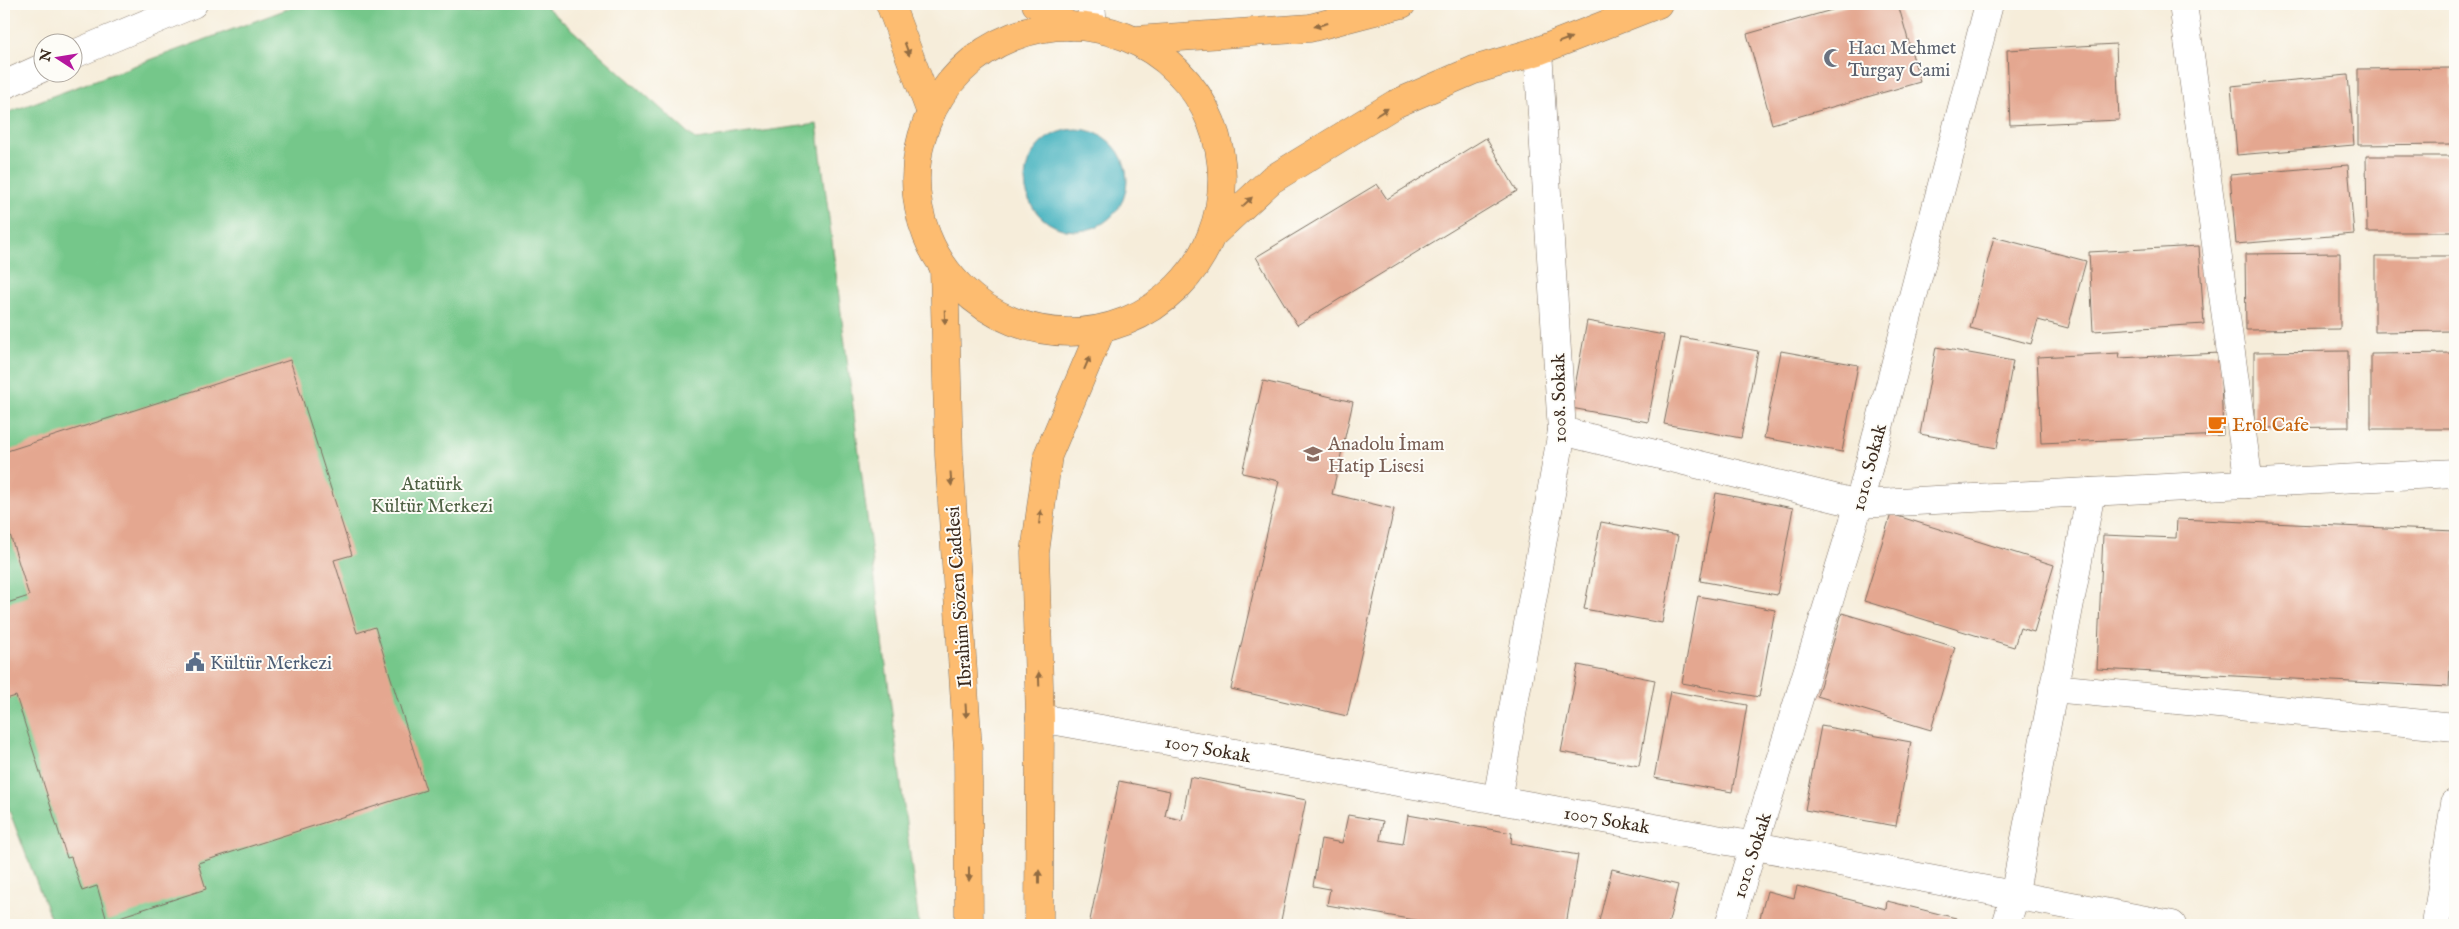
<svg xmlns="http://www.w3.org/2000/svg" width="2459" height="929" font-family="'IM FELL English',serif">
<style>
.green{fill:#75c78a;stroke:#587854}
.water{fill:#41b0bd;stroke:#3e6d6e}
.building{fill:#e4a790}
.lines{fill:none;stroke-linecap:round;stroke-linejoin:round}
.minor-casing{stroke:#7c6e60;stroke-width:29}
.major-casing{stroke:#7c6e60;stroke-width:29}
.minor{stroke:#fff;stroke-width:28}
.major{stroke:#fdbc70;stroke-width:28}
.oneway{fill:#926c43}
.labels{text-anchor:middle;stroke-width:4;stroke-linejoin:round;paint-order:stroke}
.worship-label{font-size:19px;fill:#5b616d;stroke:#fdfcf7;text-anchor:start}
.street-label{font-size:19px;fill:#3b2a1e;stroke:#fdfcf7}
.food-label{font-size:19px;fill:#c56008;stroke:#fdfcf7;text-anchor:start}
.education-label{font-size:19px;fill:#785e54;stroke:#fdfcf7;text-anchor:start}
.park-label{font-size:19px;fill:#4f6144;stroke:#fdfcf7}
.service-label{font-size:19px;fill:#4e5e75;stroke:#fdfcf7;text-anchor:start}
</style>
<rect width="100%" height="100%" fill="#fdfcf7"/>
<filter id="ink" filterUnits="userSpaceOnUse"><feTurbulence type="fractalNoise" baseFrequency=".02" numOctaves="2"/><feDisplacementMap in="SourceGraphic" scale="10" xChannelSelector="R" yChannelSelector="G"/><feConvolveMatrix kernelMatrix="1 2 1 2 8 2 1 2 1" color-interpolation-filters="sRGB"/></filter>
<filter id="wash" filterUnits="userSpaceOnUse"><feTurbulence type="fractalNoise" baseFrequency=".0096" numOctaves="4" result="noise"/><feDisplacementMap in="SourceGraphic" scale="20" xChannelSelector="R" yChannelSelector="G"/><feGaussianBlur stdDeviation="1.12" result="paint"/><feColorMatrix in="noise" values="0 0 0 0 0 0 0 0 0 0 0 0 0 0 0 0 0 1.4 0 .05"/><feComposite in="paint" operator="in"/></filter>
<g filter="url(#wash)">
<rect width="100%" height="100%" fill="#f6edda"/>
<polygon class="green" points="301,4 543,4 696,140 817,124 919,925 53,925 4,797 4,114"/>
<circle class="water" cx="1076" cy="180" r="51"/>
<g id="blocks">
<g class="building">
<polygon points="1853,4 1898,4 1920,82 1772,124 1747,34"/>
<polygon points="2116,44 2119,120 2010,125 2007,50"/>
<polygon points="2452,68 2452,144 2358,145 2358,69"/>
<polygon points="2348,75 2354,145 2237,155 2231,86"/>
<polygon points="1486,138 1517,191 1297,325 1256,257 1377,184 1387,199"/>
<polygon points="2366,156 2455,156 2455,232 2367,232"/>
<polygon points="2348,165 2354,234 2236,244 2230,175"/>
<polygon points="1994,237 2086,261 2068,328 2038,320 2031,344 1970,328"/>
<polygon points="2199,246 2204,324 2093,331 2089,252"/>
<polygon points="2340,253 2340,329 2246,330 2245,254"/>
<polygon points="2375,256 2455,256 2455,331 2375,332"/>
<polygon points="1587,321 1664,335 1648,422 1571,408"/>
<polygon points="1681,337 1758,351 1741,438 1664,424"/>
<polygon points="1936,347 2013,361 1997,448 1920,434"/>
<polygon points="1781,351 1858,365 1842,452 1764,438"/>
<polygon points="2348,351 2349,427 2254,428 2254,352"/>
<polygon points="2120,353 2119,358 2220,353 2223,435 2041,443 2037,357"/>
<polygon points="2455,353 2455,429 2371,429 2371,354"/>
<polygon points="290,360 352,555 334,560 357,633 375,627 426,790 198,863 206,889 107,921 97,886 82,891 71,857 67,858 16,696 6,699 4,691 4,604 29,596 4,515 4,452"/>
<polygon points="1263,381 1353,402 1332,494 1394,509 1347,716 1231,689 1279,481 1242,473"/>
<polygon points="1716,493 1793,508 1777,595 1700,581"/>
<polygon points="1891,514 2054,565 2034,632 2020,628 2014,647 1864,601"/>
<polygon points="2177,519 2455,531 2455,605 2453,605 2449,687 2097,669 2103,535 2176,538"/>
<polygon points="1601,522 1678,536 1662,623 1584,609"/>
<polygon points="1698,596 1775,610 1759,697 1682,683"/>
<polygon points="1842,613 1955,647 1931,730 1817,696"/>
<polygon points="1578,665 1655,680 1639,766 1561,752"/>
<polygon points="1670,691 1747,705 1732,792 1654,778"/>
<polygon points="1821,726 1911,742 1896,826 1805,810"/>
<polygon points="1190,777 1306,800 1280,925 1089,925 1119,781 1170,791 1165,816 1182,820"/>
<polygon points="1348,815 1383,821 1380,840 1403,844 1408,815 1512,833 1511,843 1578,855 1566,925 1444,925 1327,905 1330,889 1313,886 1321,839 1342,843"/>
<polygon points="1612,869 1678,885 1668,925 1598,925"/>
<polygon points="1797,886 1886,909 1887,901 1956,918 1955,925 1758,925 1767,891 1794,898"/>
</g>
</g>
</g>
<g filter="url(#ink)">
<use href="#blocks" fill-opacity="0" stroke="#7c6e60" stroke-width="1"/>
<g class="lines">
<g class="minor-casing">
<g id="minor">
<polyline points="1091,4 1093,27"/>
<polyline points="2183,4 2249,484"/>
<polyline points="72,55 193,4"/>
<polyline points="4,85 42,68"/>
<polyline points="1562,431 1859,504 2455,473"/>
<polyline points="2053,688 2455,727"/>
<polyline points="1040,718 1755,846 2172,925"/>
<polyline points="1497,800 1562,431 1538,51"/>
<polyline points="1729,925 1859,504 1989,4"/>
<polyline points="2006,925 2013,902 2091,492"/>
<polyline points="2436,925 2455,803"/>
</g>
</g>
<g class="major-casing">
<g id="major">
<polyline points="890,4 931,113"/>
<polyline points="1036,4 1069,26"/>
<circle cx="1069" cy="179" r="153"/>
<polyline points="1136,40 1310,28 1402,4"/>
<polyline points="1212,235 1271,180 1395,104 1474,70 1538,51 1658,4"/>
<polyline points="944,268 949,455 968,750 969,925"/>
<polyline points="1039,925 1040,718 1035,553 1048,455 1101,330"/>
</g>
</g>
<use href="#minor" class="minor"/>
<use href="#major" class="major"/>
</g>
<defs><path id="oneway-solid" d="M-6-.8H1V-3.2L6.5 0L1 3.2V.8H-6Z" transform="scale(1.25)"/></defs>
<g class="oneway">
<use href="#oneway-solid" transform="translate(1321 25) rotate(165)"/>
<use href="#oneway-solid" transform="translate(1565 40) rotate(-21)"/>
<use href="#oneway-solid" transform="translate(907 49) rotate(70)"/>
<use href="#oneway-solid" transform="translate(1382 112) rotate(-32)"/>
<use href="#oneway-solid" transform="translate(1247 202) rotate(-43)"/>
<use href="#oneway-solid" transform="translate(945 317) rotate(88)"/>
<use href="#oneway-solid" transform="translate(1087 363) rotate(-67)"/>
<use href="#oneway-solid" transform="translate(951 479) rotate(86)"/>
<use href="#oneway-solid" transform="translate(1040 517) rotate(-83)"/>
<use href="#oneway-solid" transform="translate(1039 679) rotate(-92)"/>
<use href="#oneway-solid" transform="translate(966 711) rotate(86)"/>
<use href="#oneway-solid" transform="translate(969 874) rotate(90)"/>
<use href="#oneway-solid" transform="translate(1039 877) rotate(-90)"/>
</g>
</g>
<defs>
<g id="mosque-bare" transform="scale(1.5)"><path d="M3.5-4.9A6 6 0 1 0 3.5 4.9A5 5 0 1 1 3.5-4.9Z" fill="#6b7280" stroke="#fdfcf7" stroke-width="2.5" paint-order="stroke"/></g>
<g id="cafe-bare" transform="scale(1.5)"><path d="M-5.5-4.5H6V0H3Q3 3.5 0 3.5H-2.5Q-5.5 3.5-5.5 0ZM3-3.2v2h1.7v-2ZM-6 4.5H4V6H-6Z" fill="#e8710a" stroke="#fdfcf7" stroke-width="2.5" paint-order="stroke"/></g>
<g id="school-bare" transform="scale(1.5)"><path d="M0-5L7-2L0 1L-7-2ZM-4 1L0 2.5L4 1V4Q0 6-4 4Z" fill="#8d6e63" stroke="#fdfcf7" stroke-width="2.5" paint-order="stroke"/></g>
<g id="civic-bare" transform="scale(1.5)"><path d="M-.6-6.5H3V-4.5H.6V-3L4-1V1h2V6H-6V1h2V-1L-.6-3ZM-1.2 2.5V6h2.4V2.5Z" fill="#5c6f8a" stroke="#fdfcf7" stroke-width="2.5" paint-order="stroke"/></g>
</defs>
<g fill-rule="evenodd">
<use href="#mosque-bare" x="1833" y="58"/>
<use href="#cafe-bare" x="2217" y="424"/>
<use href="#school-bare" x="1313" y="454"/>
<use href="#civic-bare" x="195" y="662"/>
</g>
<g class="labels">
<g class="worship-label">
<text x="1848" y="54">Hacı Mehmet<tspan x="1848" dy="22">Turgay Cami</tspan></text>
</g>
<g class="street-label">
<text transform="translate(1558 398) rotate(-91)" y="7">1008. Sokak</text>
<text transform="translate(1868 467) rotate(-75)" y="7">1010. Sokak</text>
<text transform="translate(958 597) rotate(-94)" y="7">Ibrahim Sözen Caddesi</text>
<text transform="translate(1208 748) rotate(10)" y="7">1007 Sokak</text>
<text transform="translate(1607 819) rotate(10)" y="7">1007 Sokak</text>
<text transform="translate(1751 855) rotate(-72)" y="7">1010. Sokak</text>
</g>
<g class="food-label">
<text x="2232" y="431">Erol Cafe</text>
</g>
<g class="education-label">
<text x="1328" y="450">Anadolu İmam<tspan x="1328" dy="22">Hatip Lisesi</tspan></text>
</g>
<g class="park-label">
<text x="432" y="490">Atatürk<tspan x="432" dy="22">Kültür Merkezi</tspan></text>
</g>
<g class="service-label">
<text x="210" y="669">Kültür Merkezi</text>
</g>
</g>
<rect width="2459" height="929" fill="none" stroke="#fdfcf7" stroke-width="20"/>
<g transform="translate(58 58) rotate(282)"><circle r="24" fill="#fdfcf7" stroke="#afa8a0"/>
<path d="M0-4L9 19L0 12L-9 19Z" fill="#b5179e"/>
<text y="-8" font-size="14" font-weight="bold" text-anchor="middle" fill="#3b2a1e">N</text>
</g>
</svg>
